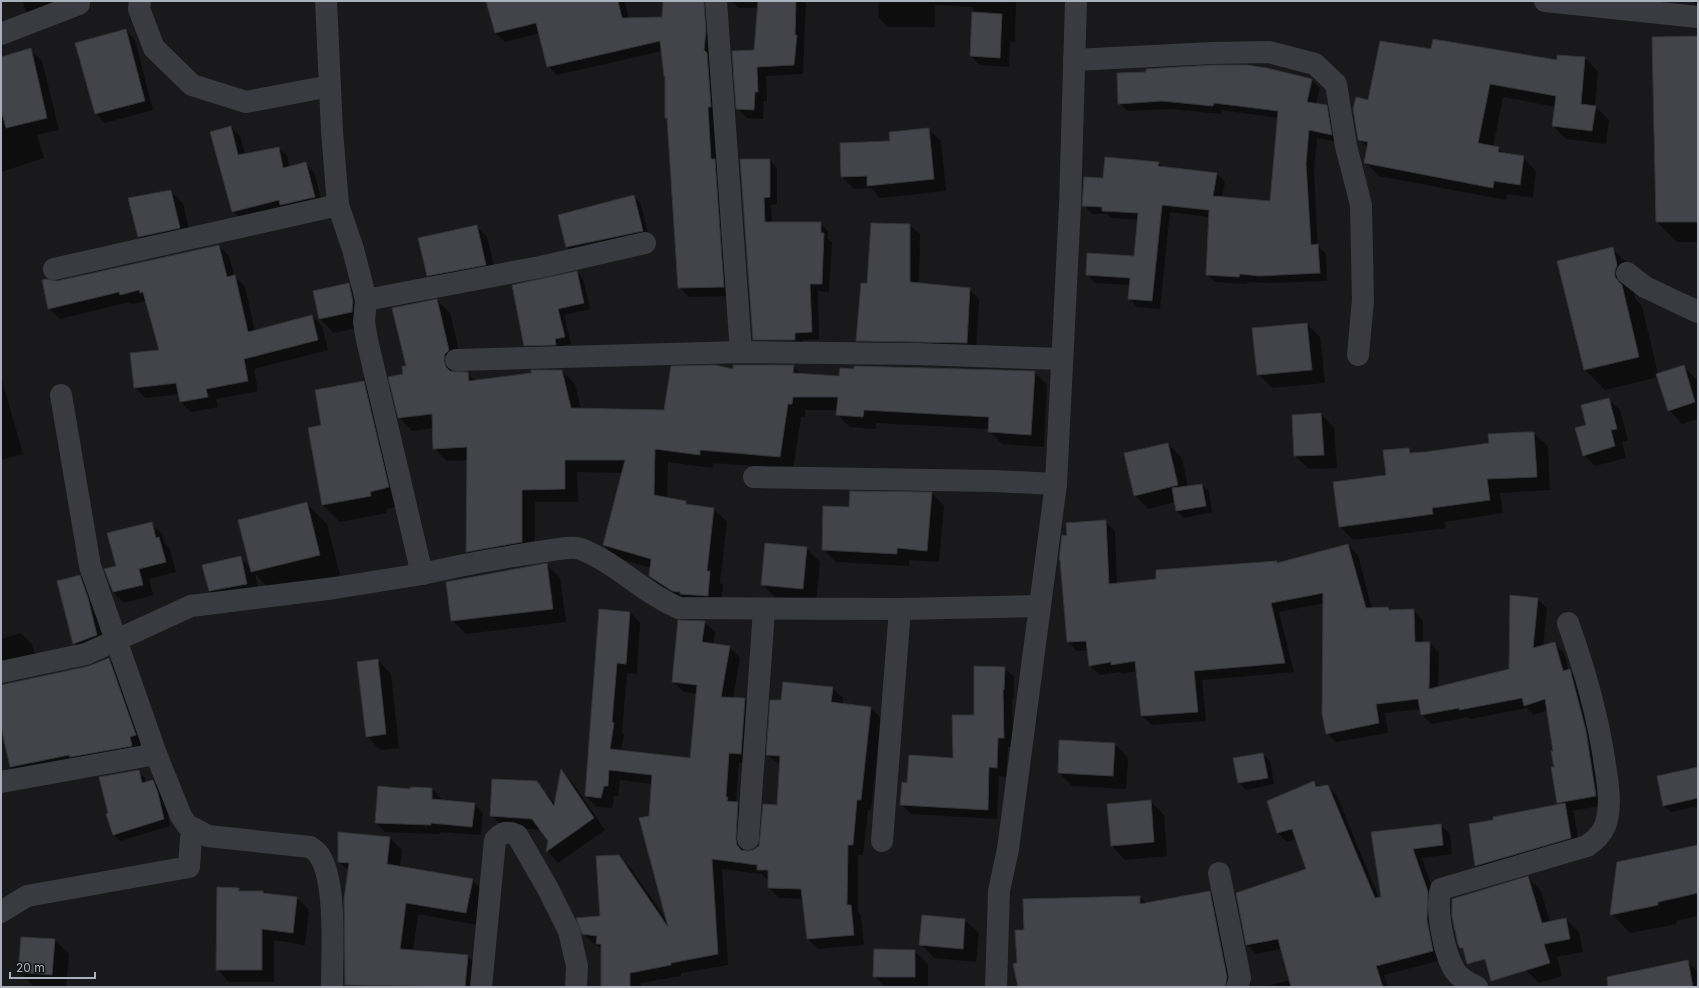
<svg xmlns="http://www.w3.org/2000/svg" width="1699" height="988" font-family="Inter,sans-serif">
<style>
.shadow{fill:#0007;fill-rule:evenodd}
.building{fill:#434449;stroke:#333338}
.lines{fill:none;stroke-linecap:round;stroke-linejoin:round}
.minor{stroke:#3a3b41;stroke-width:22}
</style>
<rect width="100%" height="100%" fill="#19191c"/>
<g class="shadow">
<polygon points="22,1 60,1 32,18 26,11"/>
<polygon points="487,1 625,1 629,19 662,18 662,1 717,1 733,296 689,297 679,287 669,120 666,118 666,77 662,51 557,75 548,66 540,33 505,42 495,33"/>
<polygon points="731,1 806,1 803,74 766,76 767,101 764,101 763,119 747,118 737,108 754,51 758,8 739,8"/>
<polygon points="878,1 1016,1 1015,42 1010,42 1009,67 980,65 971,56 973,7 935,5 935,27 888,27 879,18"/>
<polygon points="1692,1 1698,1 1698,7"/>
<polygon points="126,30 135,40 153,110 105,123 96,113"/>
<polygon points="1698,37 1698,242 1677,242 1657,222"/>
<polygon points="30,50 42,61 59,130 37,135 44,158 1,172 1,58"/>
<polygon points="1432,51 1558,62 1585,58 1598,72 1595,106 1609,120 1606,144 1566,139 1553,126 1556,107 1503,97 1493,147 1498,148 1504,154 1523,157 1536,171 1533,198 1507,194 1506,200 1379,176 1365,162 1368,148 1359,139 1369,101"/>
<path d="M 1267,69 L 1312,80 L 1320,88 L 1316,104 L 1326,106 L 1335,114 L 1339,142 L 1317,138 L 1314,173 L 1318,246 L 1326,254 L 1327,281 L 1268,283 L 1248,282 L 1247,284 L 1215,282 L 1207,274 L 1210,217 L 1170,212 L 1160,309 L 1137,307 L 1129,298 L 1131,285 L 1095,283 L 1087,274 L 1135,257 L 1138,220 L 1111,218 L 1107,214 L 1092,214 L 1084,205 L 1104,179 L 1158,163 L 1163,167 L 1217,174 L 1225,182 L 1222,198 L 1271,203 L 1279,118 L 1221,110 L 1221,114 L 1171,109 L 1128,111 L 1119,103 ZM 1310,84 L 1312,84 L 1306,107 L 1304,106 Z"/>
<polygon points="231,127 240,136 245,154 279,148 288,157 289,167 305,163 314,172 323,206 242,220 233,211"/>
<polygon points="928,129 941,141 946,191 880,198 871,188 854,189 842,177 891,142"/>
<polygon points="741,160 770,160 777,168 777,204 771,205 772,223 820,223 828,231 828,239 832,242 829,292 818,291 819,339 803,340 802,347 761,347 754,339"/>
<polygon points="170,191 183,203 191,240 151,249 139,237"/>
<polygon points="633,196 640,202 649,237 573,253 566,246"/>
<polygon points="872,224 910,225 920,234 919,284 969,289 979,299 976,352 867,350 857,340 867,284"/>
<polygon points="476,226 487,237 496,275 438,286 428,275"/>
<polygon points="219,246 229,256 234,276 245,287 255,331 312,316 322,326 328,350 254,369 258,391 216,399 218,407 191,412 181,402 179,394 146,398 135,388 131,354 161,351 146,301 131,304 129,302 60,319 49,308 57,282"/>
<polygon points="1613,249 1633,269 1635,298 1642,306 1658,374 1683,366 1697,380 1698,419 1682,424 1669,410 1658,377 1605,390 1585,370 1559,261"/>
<polygon points="577,272 583,279 590,309 564,315 571,344 561,346 562,351 532,352 525,345"/>
<polygon points="348,284 362,298 366,326 334,333 320,319 314,292"/>
<polygon points="437,300 450,313 462,363 457,372 467,373 475,381 562,371 575,384 581,409 665,411 734,370 793,366 802,375 840,377 1034,372 1047,385 1044,447 1002,444 989,431 989,429 876,423 876,429 850,427 837,414 837,410 805,410 805,417 801,417 793,469 713,463 712,468 668,462 667,498 686,502 690,506 714,509 727,522 720,582 723,585 720,608 694,607 663,589 650,576 651,568 617,558 604,545 623,473 577,472 578,502 535,502 535,555 480,564 467,551 468,460 447,461 434,448 434,428 412,431 399,417 404,375"/>
<polygon points="1307,324 1320,337 1325,383 1272,388 1258,374"/>
<polygon points="1,377 23,454 1,460"/>
<polygon points="364,382 381,399 405,504 387,509 387,513 340,522 323,505 323,426"/>
<polygon points="1608,399 1620,410 1628,440 1622,442 1626,458 1595,466 1584,455 1588,426"/>
<polygon points="1321,414 1334,428 1337,468 1309,469 1295,456"/>
<polygon points="1534,433 1548,446 1550,490 1500,493 1503,513 1445,522 1446,528 1353,540 1340,526 1388,476 1409,449 1413,454 1490,444"/>
<polygon points="1168,444 1182,458 1188,487 1202,485 1209,491 1212,512 1184,518 1177,511 1175,502 1148,509 1135,495"/>
<polygon points="932,493 944,506 939,562 909,560 909,566 836,562 823,549 850,508"/>
<polygon points="307,504 327,524 340,575 272,592 255,574 260,598 223,604 210,591 240,557 251,568"/>
<polygon points="1105,521 1115,531 1117,584 1157,580 1277,562 1278,564 1348,545 1358,555 1372,609 1388,608 1391,611 1413,610 1423,620 1423,643 1430,643 1439,653 1438,687 1510,670 1537,599 1547,608 1543,647 1555,644 1564,653 1569,671 1579,680 1605,805 1571,811 1574,813 1579,846 1485,874 1476,866 1494,821 1561,805 1558,802 1554,751 1548,710 1534,715 1527,708 1470,719 1468,717 1432,724 1422,715 1421,709 1385,713 1388,733 1336,742 1327,733 1324,603 1279,612 1294,672 1202,680 1206,721 1152,725 1142,716 1137,671 1122,674 1120,672 1100,675 1090,666 1088,650 1077,651 1068,642 1068,537"/>
<polygon points="151,523 162,534 165,544 170,549 176,572 149,579 153,595 124,603 113,592 117,567"/>
<polygon points="806,548 820,562 816,602 776,598 762,584"/>
<polygon points="547,565 560,578 566,622 466,634 452,620"/>
<polygon points="80,576 93,590 110,649 88,657 74,643"/>
<polygon points="600,610 630,612 640,623 637,674 627,673 622,732 624,735 621,751 691,759 697,694 684,692 673,682 704,622 715,632 713,645 729,647 740,658 733,699 745,699 756,710 752,764 739,763 736,803 748,813 746,852 754,851 759,846 778,806 780,765 767,755 782,701 832,688 843,698 842,705 871,708 881,718 871,810 868,810 863,855 858,855 858,912 861,916 864,945 818,949 808,939 803,899 779,898 769,888 769,881 762,874 722,869 728,965 681,973 681,976 641,983 641,987 602,987 602,949 594,944 583,933 601,917 619,856 630,867 668,922 650,817 652,784 620,780 618,796 614,796 612,808 597,807 586,796"/>
<polygon points="21,633 32,644 38,665 1,679 1,639"/>
<polygon points="109,659 122,672 149,748 24,780 11,767 1,722 1,685 89,667"/>
<polygon points="378,660 391,674 399,748 380,750 367,736"/>
<polygon points="1004,668 1014,677 1014,699 1012,699 1013,747 1008,747 1006,777 999,776 997,819 911,814 901,804 908,784 954,759 975,716"/>
<polygon points="1115,744 1128,758 1126,789 1072,786 1059,773"/>
<polygon points="1263,754 1270,761 1274,784 1246,790 1239,783 1235,759"/>
<polygon points="1698,768 1698,806 1671,812 1664,806 1658,777"/>
<polygon points="138,771 145,778 146,783 153,781 160,788 165,801 170,826 120,841 114,834"/>
<polygon points="561,771 572,782 605,830 558,863 547,851 549,841 542,830 503,827 491,815 537,782 555,804"/>
<polygon points="1314,782 1319,787 1328,786 1337,796 1379,898 1382,897 1372,833 1441,825 1450,834 1452,854 1422,858 1437,902 1442,960 1384,975 1388,987 1264,987 1290,980 1357,935 1256,954 1247,945 1237,894 1307,869 1296,839 1287,842 1278,833"/>
<polygon points="432,789 441,798 441,801 474,804 483,813 481,835 440,832 440,834 385,832 376,823 411,790"/>
<polygon points="1150,801 1164,815 1167,856 1125,860 1112,846 1108,805"/>
<polygon points="390,838 402,850 400,867 472,880 484,892 478,925 418,914 413,951 467,955 480,968 478,987 348,987 346,985 349,871 339,862"/>
<polygon points="1698,846 1698,916 1676,921 1677,924 1630,933 1612,914"/>
<polygon points="1528,878 1541,891 1550,922 1566,919 1579,932 1583,952 1557,957 1562,976 1539,983 1526,970 1515,929 1472,957 1458,944"/>
<polygon points="238,889 242,892 262,892 297,898 309,910 305,945 274,940 274,982 229,982 217,969"/>
<polygon points="1210,892 1219,901 1236,987 1019,987 1018,964 1025,931 1139,897 1146,903"/>
<polygon points="965,920 979,933 976,962 934,958 921,944"/>
<polygon points="55,940 69,954 66,987 33,986 19,972"/>
<polygon points="914,951 928,964 928,987 885,987 874,976"/>
<polygon points="1687,961 1698,972 1698,987 1650,987"/>
</g>
<g class="building">
<polygon points="486,1 618,1 622,18 662,17 663,1 704,1 706,30 704,50 707,53 711,107 708,107 711,159 715,159 724,287 678,288 667,118 665,118 665,76 664,76 660,41 547,67 536,23 495,33"/>
<polygon points="758,1 796,1 795,35 797,35 794,65 757,67 758,92 755,92 754,110 736,109 732,51 754,50"/>
<polygon points="972,12 1002,14 1000,58 970,56"/>
<polygon points="126,29 145,101 95,114 75,43"/>
<polygon points="1698,36 1698,222 1656,222 1652,37"/>
<polygon points="1433,39 1557,60 1557,55 1585,57 1581,104 1596,106 1592,131 1552,126 1556,96 1490,84 1478,143 1499,147 1498,152 1524,156 1520,185 1494,181 1493,188 1364,163 1368,142 1358,140 1353,109 1356,97 1368,100 1380,41 1431,49"/>
<polygon points="31,48 47,118 6,128 1,110 1,57"/>
<polygon points="1212,65 1247,65 1267,68 1312,79 1307,102 1327,105 1332,135 1309,130 1306,164 1311,245 1318,244 1320,273 1259,276 1240,274 1239,277 1206,275 1209,210 1162,205 1152,301 1128,299 1130,278 1086,275 1087,253 1134,256 1138,213 1102,211 1102,207 1082,206 1084,177 1103,178 1105,157 1159,162 1158,166 1217,173 1213,196 1270,201 1278,111 1214,103 1213,106 1162,101 1118,104 1117,73 1146,72 1146,69"/>
<polygon points="231,126 238,155 279,147 283,168 306,162 315,197 280,205 279,200 232,212 210,132"/>
<polygon points="929,128 934,179 867,186 867,176 841,177 840,143 890,141 889,132"/>
<polygon points="740,159 770,159 770,197 764,198 765,222 821,222 821,233 824,233 822,284 810,284 812,332 795,333 795,340 753,340"/>
<polygon points="171,190 180,228 138,237 128,198"/>
<polygon points="634,195 643,231 566,247 558,215"/>
<polygon points="871,223 910,224 910,282 970,288 967,343 856,341 861,283 867,283"/>
<polygon points="477,225 486,265 427,276 418,238"/>
<polygon points="219,245 227,277 235,275 248,332 312,315 318,340 244,359 248,381 206,389 208,397 180,402 176,383 134,388 130,353 159,350 143,292 140,293 139,290 120,295 119,292 48,309 42,280 47,279 57,281"/>
<polygon points="1613,247 1617,265 1615,271 1615,277 1622,285 1639,357 1584,370 1557,261"/>
<polygon points="577,271 584,303 558,309 565,337 555,339 556,345 524,346 512,285"/>
<polygon points="349,283 353,301 352,312 319,319 313,291"/>
<polygon points="437,299 449,350 445,354 444,361 446,367 450,371 468,372 469,381 531,373 531,370 562,370 571,408 664,410 671,366 715,365 733,369 733,365 794,365 793,373 839,376 840,368 854,369 854,366 1035,371 1031,435 988,432 989,417 864,410 863,417 836,415 838,397 793,397 792,404 788,404 780,457 700,450 700,455 655,449 654,495 686,501 686,504 714,508 707,571 710,571 708,596 680,594 680,592 672,591 649,576 651,559 603,545 625,460 565,460 565,489 522,490 522,542 466,552 467,447 433,449 432,414 398,418 388,377 403,374 402,366 406,366 392,308"/>
<polygon points="1307,323 1312,370 1257,375 1252,328"/>
<polygon points="1684,365 1695,402 1668,411 1656,374"/>
<polygon points="364,381 389,487 370,492 371,496 322,505 308,428 321,425 315,390"/>
<polygon points="1609,398 1617,429 1611,430 1615,446 1583,456 1575,428 1586,425 1581,405"/>
<polygon points="1321,413 1324,455 1294,456 1292,415"/>
<polygon points="1524,432 1534,432 1537,477 1487,479 1490,500 1432,508 1433,514 1339,527 1333,482 1386,475 1383,450 1409,448 1410,453 1425,452 1489,443 1488,434"/>
<polygon points="1168,443 1178,485 1134,496 1124,453"/>
<polygon points="1202,484 1206,506 1176,511 1172,488"/>
<polygon points="850,491 932,492 927,551 897,548 897,554 822,550 823,506 849,507"/>
<polygon points="307,502 320,555 251,572 238,520"/>
<polygon points="1106,520 1109,584 1156,579 1156,570 1277,561 1277,563 1348,544 1366,608 1388,607 1389,610 1414,609 1415,642 1430,642 1429,689 1509,669 1510,595 1538,598 1533,648 1555,642 1563,671 1570,669 1586,731 1596,796 1557,803 1551,767 1554,767 1551,751 1553,751 1545,699 1524,706 1522,698 1459,710 1459,708 1421,715 1418,699 1376,704 1379,723 1326,734 1322,714 1323,593 1271,603 1285,663 1194,671 1198,712 1141,716 1135,661 1111,665 1111,662 1089,666 1086,641 1067,642 1060,560 1059,560 1062,535 1067,536 1066,523"/>
<polygon points="152,522 156,538 159,537 166,562 139,569 143,585 113,592 104,569 116,566 107,533"/>
<polygon points="765,543 807,547 803,589 761,585"/>
<polygon points="241,556 247,584 209,591 202,565"/>
<polygon points="547,563 553,609 451,621 446,582"/>
<polygon points="80,575 88,598 97,635 73,644 57,581"/>
<polygon points="599,609 630,612 626,664 617,663 612,722 614,723 610,749 690,758 697,685 672,682 678,620 705,621 702,642 730,646 721,697 745,698 741,754 729,753 726,797 728,797 727,801 738,802 736,839 737,845 741,850 748,851 753,850 759,846 763,804 777,805 780,756 766,755 770,700 781,700 783,682 833,687 831,702 871,707 861,800 857,800 853,845 848,845 847,905 851,905 854,935 807,939 801,889 768,888 768,870 757,870 757,865 712,859 718,954 671,963 671,965 630,973 630,987 601,987 601,944 596,944 597,936 582,934 576,918 600,916 596,856 619,855 668,927 639,818 649,816 652,775 609,770 608,786 604,786 601,798 585,796"/>
<polygon points="109,658 136,735 130,737 132,746 70,757 69,755 10,767 1,727 1,685 89,666"/>
<polygon points="378,659 386,734 366,737 357,662"/>
<polygon points="974,666 1005,667 1004,690 1003,690 1004,738 998,738 997,768 989,767 988,810 900,805 902,782 907,783 909,755 953,758 952,715 974,715"/>
<polygon points="1059,740 1115,743 1113,776 1058,773"/>
<polygon points="1263,753 1268,778 1238,783 1233,758"/>
<polygon points="1698,767 1698,798 1663,806 1657,776"/>
<polygon points="561,769 594,818 546,852 548,841 532,819 490,816 492,779 537,781 554,806"/>
<polygon points="139,770 142,783 153,780 158,793 164,819 113,835 106,814 108,813 99,777"/>
<polygon points="1314,781 1316,787 1328,785 1375,898 1381,897 1371,832 1441,824 1443,845 1413,849 1428,892 1427,920 1433,951 1376,966 1383,987 1291,987 1278,939 1246,945 1236,893 1306,869 1292,829 1277,833 1267,801"/>
<polygon points="378,786 410,789 410,787 432,788 432,799 475,803 472,827 431,823 431,825 375,823"/>
<polygon points="1151,800 1154,842 1111,846 1107,804"/>
<polygon points="1565,803 1571,838 1475,866 1469,824 1493,820 1493,817"/>
<polygon points="338,832 390,837 387,864 473,879 466,913 406,903 400,949 468,955 465,987 345,985 344,899 349,863 338,862"/>
<polygon points="1698,845 1698,893 1658,902 1658,905 1610,915 1617,862"/>
<polygon points="1528,876 1542,923 1566,918 1570,939 1544,944 1550,963 1491,981 1485,959 1467,964 1463,948 1460,948 1458,944 1452,917 1452,899"/>
<polygon points="217,887 239,888 239,891 263,891 263,893 297,897 293,933 262,929 262,970 216,970"/>
<polygon points="1210,891 1227,977 1225,987 1018,987 1013,964 1017,963 1015,930 1024,930 1023,899 1140,896 1140,904"/>
<polygon points="922,915 965,919 963,949 919,945"/>
<polygon points="21,937 55,939 52,975 18,972"/>
<polygon points="874,949 915,950 915,977 873,977"/>
<polygon points="1688,960 1693,987 1608,987 1607,977"/>
</g>
<g class="lines">
<g class="minor">
<polyline points="140,1 139,9 154,48 192,85 246,102 330,86"/>
<path d="M 326,1 L 332,131 L 338,205 L 353,249 L 366,300 L 364,322 L 367,340 L 422,574 C 461,565 499,558 539,552 C 549,551 571,545 581,549 C 618,564 643,593 679,608 L 900,609 L 1039,606"/>
<polyline points="716,1 741,352"/>
<polyline points="1545,1 1698,17"/>
<polyline points="1,34 79,4"/>
<polyline points="1074,60 1212,53 1269,52 1315,64 1336,84 1346,146 1361,205 1363,300 1358,355"/>
<polyline points="54,269 338,205"/>
<polyline points="1627,273 1645,287 1698,312"/>
<polyline points="366,300 540,267 645,243"/>
<polyline points="456,360 741,352 918,354 1062,359"/>
<path d="M 61,395 L 90,566 L 156,754 L 181,816 L 187,825 L 208,836 L 310,847 C 313,849 317,852 319,855 C 337,880 332,956 332,987"/>
<polyline points="754,477 994,481 1056,484"/>
<polyline points="1,672 86,654 191,606 335,588 422,574"/>
<polyline points="1,782 156,754"/>
<polyline points="748,839 764,610"/>
<polyline points="882,841 900,609"/>
<polyline points="1219,873 1240,978 1237,987"/>
<polyline points="1,912 27,896 189,867 191,838 195,829"/>
<path d="M 481,987 L 495,840 C 503,832 506,831 517,835 L 547,887 L 569,931 L 577,966 L 576,987"/>
<polyline points="996,987 999,891 1008,849 1056,484 1070,205 1076,1"/>
<path d="M 1477,987 C 1468,983 1461,979 1455,971 C 1444,954 1435,908 1441,889 L 1587,846 C 1596,840 1601,835 1605,826 C 1612,806 1608,785 1605,765 C 1598,716 1585,670 1568,623"/>
</g>
</g>
<rect width="1699" height="988" fill="none" stroke="#abb1bc" stroke-width="4"/>
<path d="M10 972v6h85v-6" fill="none" stroke="#abb1bc" stroke-width="2"/>
<text x="16" y="972" font-size="12" fill="#abb1bc" stroke="#141417" stroke-width="3" paint-order="stroke">20 m</text>
</svg>
